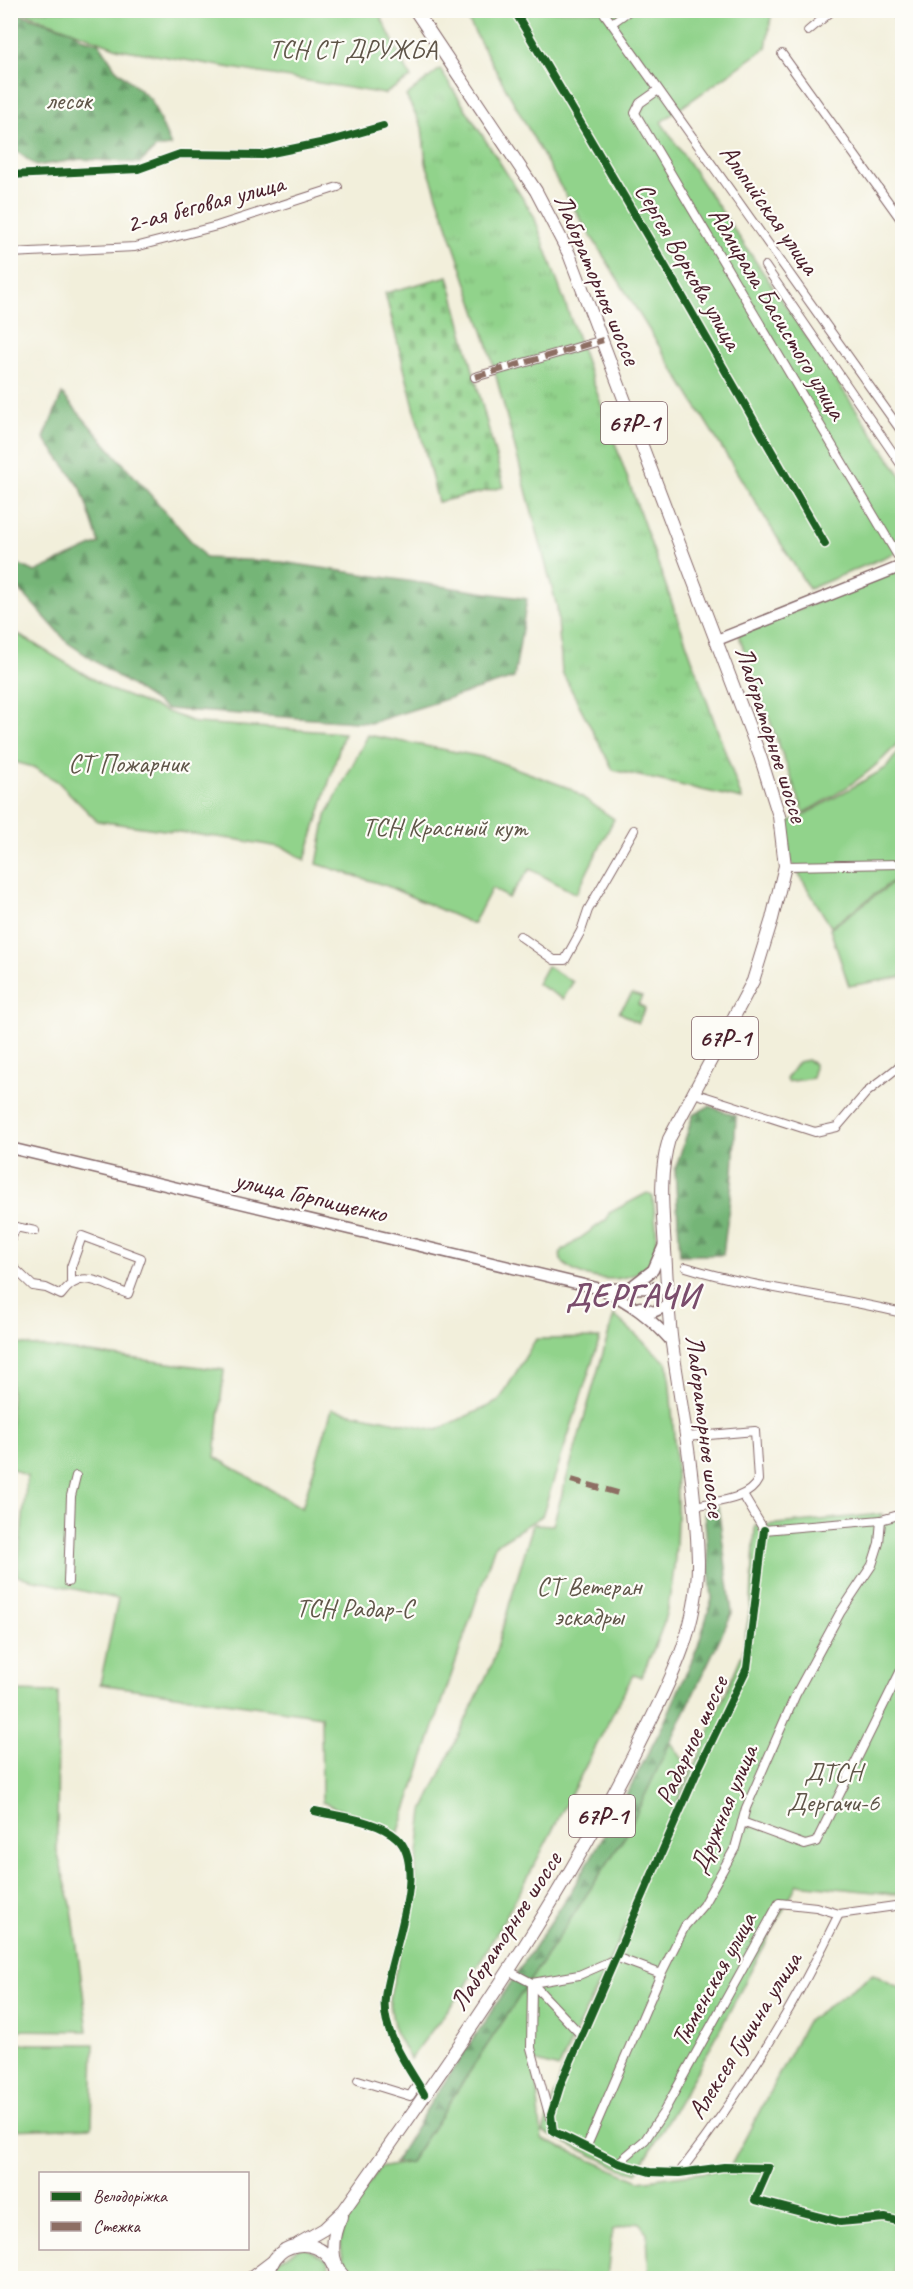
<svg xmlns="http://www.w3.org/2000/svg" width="913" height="2289" font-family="Caveat,sans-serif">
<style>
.green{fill:#91d38b;stroke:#6e795b;stroke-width:1.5}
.forest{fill:url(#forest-firs);stroke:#5f6a51;stroke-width:1.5}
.cemetery{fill:url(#cemetery-stones);stroke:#6e795b;stroke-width:1.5}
.park{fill:url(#park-tufts);stroke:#6e795b;stroke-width:1.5}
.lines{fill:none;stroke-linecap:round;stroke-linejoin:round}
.street-casing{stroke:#856869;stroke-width:10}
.secondary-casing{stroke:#856869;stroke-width:13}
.primary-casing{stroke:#856869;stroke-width:14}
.street{stroke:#fff;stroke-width:8}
.secondary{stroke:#fff;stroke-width:10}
.primary{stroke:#fff;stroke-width:12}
.quiet{stroke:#8d6e63;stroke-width:6;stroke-dasharray:12 6;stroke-linecap:butt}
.cycleway-casing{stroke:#fdfcf7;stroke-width:11}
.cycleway{stroke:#1b5e20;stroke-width:8}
.labels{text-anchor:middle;stroke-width:4.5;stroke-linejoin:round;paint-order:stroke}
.shield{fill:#fdfcf7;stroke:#806168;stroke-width:1.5}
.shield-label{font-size:24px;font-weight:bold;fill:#4a1f2b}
.park-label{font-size:26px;fill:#5f5548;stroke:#fdfcf7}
.street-label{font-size:26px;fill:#4a1f2b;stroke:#fdfcf7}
.district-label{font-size:32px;font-weight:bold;letter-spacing:1.5px;fill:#7a4d6c;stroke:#fdfcf7}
</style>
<defs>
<pattern id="forest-firs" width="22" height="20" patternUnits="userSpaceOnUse" patternTransform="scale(1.5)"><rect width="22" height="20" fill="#74b577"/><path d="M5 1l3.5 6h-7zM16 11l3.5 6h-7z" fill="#619362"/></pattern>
<pattern id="cemetery-stones" width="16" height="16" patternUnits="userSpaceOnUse" patternTransform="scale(1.5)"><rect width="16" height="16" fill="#91d38b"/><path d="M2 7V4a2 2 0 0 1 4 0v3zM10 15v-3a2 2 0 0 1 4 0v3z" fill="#7fb578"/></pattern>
<pattern id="park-tufts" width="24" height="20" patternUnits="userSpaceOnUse" patternTransform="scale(1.5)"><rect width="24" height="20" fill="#91d38b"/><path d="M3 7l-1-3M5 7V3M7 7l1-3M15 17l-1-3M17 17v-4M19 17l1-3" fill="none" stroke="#7fb578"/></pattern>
</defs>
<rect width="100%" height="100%" fill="#fdfcf7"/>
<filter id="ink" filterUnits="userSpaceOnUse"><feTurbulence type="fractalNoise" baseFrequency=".0167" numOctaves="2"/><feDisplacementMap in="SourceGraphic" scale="12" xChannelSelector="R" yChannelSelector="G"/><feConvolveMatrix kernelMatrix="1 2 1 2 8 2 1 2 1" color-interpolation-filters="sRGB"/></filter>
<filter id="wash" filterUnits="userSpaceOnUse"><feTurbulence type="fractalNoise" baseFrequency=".008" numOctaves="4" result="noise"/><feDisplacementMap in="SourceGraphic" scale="24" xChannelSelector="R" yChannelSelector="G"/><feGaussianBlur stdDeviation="1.35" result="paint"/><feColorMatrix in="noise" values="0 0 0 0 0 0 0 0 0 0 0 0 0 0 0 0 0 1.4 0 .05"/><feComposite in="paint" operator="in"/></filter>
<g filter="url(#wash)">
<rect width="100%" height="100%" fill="#f2efdb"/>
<g class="green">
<polygon points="20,11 378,11 411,78 384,94 120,49"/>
<polygon points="463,11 772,11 766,48 661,122 902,477 902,550 809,589 559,184"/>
<path d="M 902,568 L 902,738 C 877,770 840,793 804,813 L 738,634 Z"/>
<polygon points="11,630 111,690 196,723 344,733 305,860 285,848 239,840 97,821 57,781 33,767 11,761"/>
<polygon points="368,735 488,758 569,788 614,819 576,894 530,869 508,898 492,888 473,924 387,886 317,864 326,816"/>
<polygon points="902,747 902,874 831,927 790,860 787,822 799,818 886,768"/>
<polygon points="902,876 902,977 849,986 830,929"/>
<polygon points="547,966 573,982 563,999 537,984"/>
<polygon points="807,1060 814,1064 813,1078 787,1082 786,1079 798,1062"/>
<path d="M 647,1193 L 653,1197 C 654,1214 659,1235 655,1252 C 642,1298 552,1276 561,1252 L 607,1219 L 609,1213 Z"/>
<path d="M 614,1315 L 668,1364 C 675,1444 686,1543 664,1621 C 659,1640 649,1659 641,1677 L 633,1675 L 526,1881 L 466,1986 L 410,2059 L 395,2031 L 389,1999 L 412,1903 L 423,1811 L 492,1664 L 533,1524 L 553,1525 Z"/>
<polygon points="600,1338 542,1516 495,1545 398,1834 322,1802 321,1716 100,1684 118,1599 17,1576 27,1476 11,1468 11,1343 224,1370 215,1457 302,1508 332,1409 437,1430 499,1401 536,1339"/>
<path d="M 882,1514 L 878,1531 L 882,1521 L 902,1516 L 902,1895 L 797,1884 L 707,2054 L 637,2173 L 622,2169 L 543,2132 L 561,2075 L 634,1908 L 559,2068 L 534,2061 L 542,2139 L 639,2181 L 729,2169 L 807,2021 L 873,1974 L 902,1989 L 902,2186 L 894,2278 L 649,2278 L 647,2233 L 639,2222 L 612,2230 L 607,2278 L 354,2278 C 322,2236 355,2203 380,2168 L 410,2162 L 626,1835 L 670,1741 L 690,1770 L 655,1859 L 743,1652 L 751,1601 L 755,1526 Z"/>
<polygon points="11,1691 58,1692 57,1851 72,1908 88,2031 11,2030"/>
<polygon points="10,2044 94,2044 92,2127 11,2130"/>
<polygon points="303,2246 328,2260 331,2278 274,2278 278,2260"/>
</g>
<g class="forest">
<polygon points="10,11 73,31 81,38 99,43 115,68 151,100 171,146 156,148 140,163 81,159 36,166 11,147"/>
<polygon points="62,394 206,558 282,562 527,599 514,678 370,723 166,709 68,643 11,580 11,561 35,572 99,543 81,488 44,438"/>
<polygon points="709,1106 736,1116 733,1174 723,1255 680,1255 675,1170 693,1115"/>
<polygon points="718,1506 732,1613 626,1835 410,2162 394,2163 428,2107 570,1893 612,1822 664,1723 698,1646 712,1599 704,1510"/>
</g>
<polygon class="cemetery" points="448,276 504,487 438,502 385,293"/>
<g class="park">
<polygon points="440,69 534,216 742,799 613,770 562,672 557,607 488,346 426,163 422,127 406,96"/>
<polygon points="632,994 642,997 638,1004 645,1008 638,1023 619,1012"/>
</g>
</g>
<g filter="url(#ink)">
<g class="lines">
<g class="street-casing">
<g id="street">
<polyline points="514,10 665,266 825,544"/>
<polyline points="602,10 902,432"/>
<polyline points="897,10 902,18"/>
<polyline points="612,23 630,10"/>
<polyline points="808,31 833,10"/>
<polyline points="782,54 902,221"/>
<polyline points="657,91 640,103 635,113 902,563"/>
<polyline points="10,175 138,169 180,154 262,155 330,141 383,126"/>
<polyline points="10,253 135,247 217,226 338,187"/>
<polyline points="765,266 902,466"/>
<polyline points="475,377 603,340"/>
<polyline points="785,866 902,864"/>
<polyline points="520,936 554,960 565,960 581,931 588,910 634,830"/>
<polyline points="694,1093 815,1132 837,1127 866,1093 902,1064"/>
<polyline points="10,1242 16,1227 35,1231"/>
<path d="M 10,1264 L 33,1286 L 46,1288 L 61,1295 C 82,1266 100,1284 128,1294 L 141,1258 L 82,1236 L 71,1267 L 71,1281"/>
<path d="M 686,1267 C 756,1289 831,1295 902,1313"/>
<path d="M 686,1437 L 755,1431 L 758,1480 C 748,1501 715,1501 695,1506"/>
<polyline points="743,1495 764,1530 881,1520 902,1514"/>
<polyline points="764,1530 747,1668 699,1767 561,2083 551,2115 553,2131 618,2163 650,2172 679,2173 724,2167 769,2168 755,2200 840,2222 885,2218 902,2222"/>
<polyline points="68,1582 71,1496 76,1476"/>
<path d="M 315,1811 C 340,1817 377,1820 397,1838 C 430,1868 388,1959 385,1998 C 381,2032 408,2066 424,2094"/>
<polyline points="742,1822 805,1845 816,1842 902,1668"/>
<polyline points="507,1970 532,1983 582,2036"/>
<polyline points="358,2080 410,2096 418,2084"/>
<polyline points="550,2118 531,2048 532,1983 579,1975 618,1958 661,1974"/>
<polyline points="586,2148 661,1974 685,1926 703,1905 735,1848 746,1808 796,1694 840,1613 872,1565 879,1543 881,1520"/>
<polyline points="618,2163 645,2140 663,2113 779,1903 816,1907 839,1914 902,1905"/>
<path d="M 679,2173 C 741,2094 795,2005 839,1914"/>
</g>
</g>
<g class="secondary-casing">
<g id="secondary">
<polyline points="717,640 902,566"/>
<path d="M 10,1148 L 601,1289 C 630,1302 651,1318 672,1342"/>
<polyline points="631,1287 653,1270 664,1245"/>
<polyline points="605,1289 654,1288 668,1290"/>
<polyline points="640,1307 653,1312 669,1305"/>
</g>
</g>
<g class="primary-casing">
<g id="primary">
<path d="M 341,2217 C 331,2237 329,2262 345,2278"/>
<path d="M 298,2244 L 324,2229 L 344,2210 C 449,2062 556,1911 637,1748 C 667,1687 699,1631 698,1560 C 696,1488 683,1416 672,1344 C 668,1313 667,1281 665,1250 C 663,1213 658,1176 669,1139 L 753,981 L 772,919 L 785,866 L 779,816 L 760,756 L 569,254 L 536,191 L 415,10"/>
<polyline points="251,2278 272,2262"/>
<path d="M 269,2278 C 270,2234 335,2234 336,2278"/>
</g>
</g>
<use href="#street" class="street"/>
<use href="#secondary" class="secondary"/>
<use href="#primary" class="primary"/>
<g class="quiet">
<polyline points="475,377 603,340"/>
<polyline points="571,1480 618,1493"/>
</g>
<g class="cycleway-casing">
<g id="cycleway">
<polyline points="514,10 665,266 825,544"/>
<polyline points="10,175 138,169 180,154 262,155 330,141 383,126"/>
<polyline points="764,1530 747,1668 699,1767 561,2083 551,2115 553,2131 618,2163 650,2172 679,2173 724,2167 769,2168 755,2200 840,2222 885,2218 902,2222"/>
<path d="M 315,1811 C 340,1817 377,1820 397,1838 C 430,1868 388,1959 385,1998 C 381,2032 408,2066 424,2094"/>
</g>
</g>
<use href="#cycleway" class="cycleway"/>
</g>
</g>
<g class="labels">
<g class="shield">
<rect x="601" y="402" width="66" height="42" rx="4.5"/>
<rect x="692" y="1017" width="66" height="42" rx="4.5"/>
<rect x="569" y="1795" width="66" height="42" rx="4.5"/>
</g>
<g class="shield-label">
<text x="634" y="431">67Р-1</text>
<text x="725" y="1046">67Р-1</text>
<text x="602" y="1824">67Р-1</text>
</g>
<g class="park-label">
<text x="353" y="58">ТСН СТ ДРУЖБА</text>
<text x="69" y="109">лесок</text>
<text x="128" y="772">СТ Пожарник</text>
<text x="445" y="836">ТСН Красный кут</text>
<text x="589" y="1595">СТ Ветеран<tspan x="589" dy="30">эскадры</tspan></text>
<text x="355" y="1617">ТСН Радар-С</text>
<text x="833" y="1781">ДТСН<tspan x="833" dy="30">Дергачи-6</tspan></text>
</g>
<g class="street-label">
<text transform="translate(205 203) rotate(-15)" y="9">2-ая беговая улица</text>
<text transform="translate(770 209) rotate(55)" y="9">Альпийская улица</text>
<text transform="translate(689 266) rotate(60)" y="9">Сергея Воркова улица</text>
<text transform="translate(598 279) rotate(67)" y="9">Лабораторное шоссе</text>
<text transform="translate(778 313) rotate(59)" y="9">Адмирала Басистого улица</text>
<text transform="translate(772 734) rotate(72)" y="9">Лабораторное шоссе</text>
<text transform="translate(311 1196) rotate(13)" y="9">улица Горпищенко</text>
<text transform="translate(706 1426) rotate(83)" y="9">Лабораторное шоссе</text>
<text transform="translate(691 1740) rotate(-65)" y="9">Радарное шоссе</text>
<text transform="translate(723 1809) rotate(-67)" y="9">Дружная улица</text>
<text transform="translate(505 1931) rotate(-57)" y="9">Лабораторное шоссе</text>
<text transform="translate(713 1979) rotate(-61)" y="9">Тюменская улица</text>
<text transform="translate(744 2035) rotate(-58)" y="9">Алексея Гущина улица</text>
</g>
<g class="district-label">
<text x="633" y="1306">ДЕРГАЧИ</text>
</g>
</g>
<rect width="913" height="2289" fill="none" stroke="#fdfcf7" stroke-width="36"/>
<rect x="39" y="2172" width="210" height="78" fill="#fdfcf7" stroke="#b5a4a5" stroke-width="1.5"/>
<rect x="51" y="2192" width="30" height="9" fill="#1b5e20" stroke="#b5a4a5" stroke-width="1.5"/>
<text x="93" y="2202" font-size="18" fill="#4a1f2b">Велодоріжка</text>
<rect x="51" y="2222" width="30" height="9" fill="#8d6e63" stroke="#b5a4a5" stroke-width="1.5"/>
<text x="93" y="2232" font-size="18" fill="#4a1f2b">Стежка</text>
</svg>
